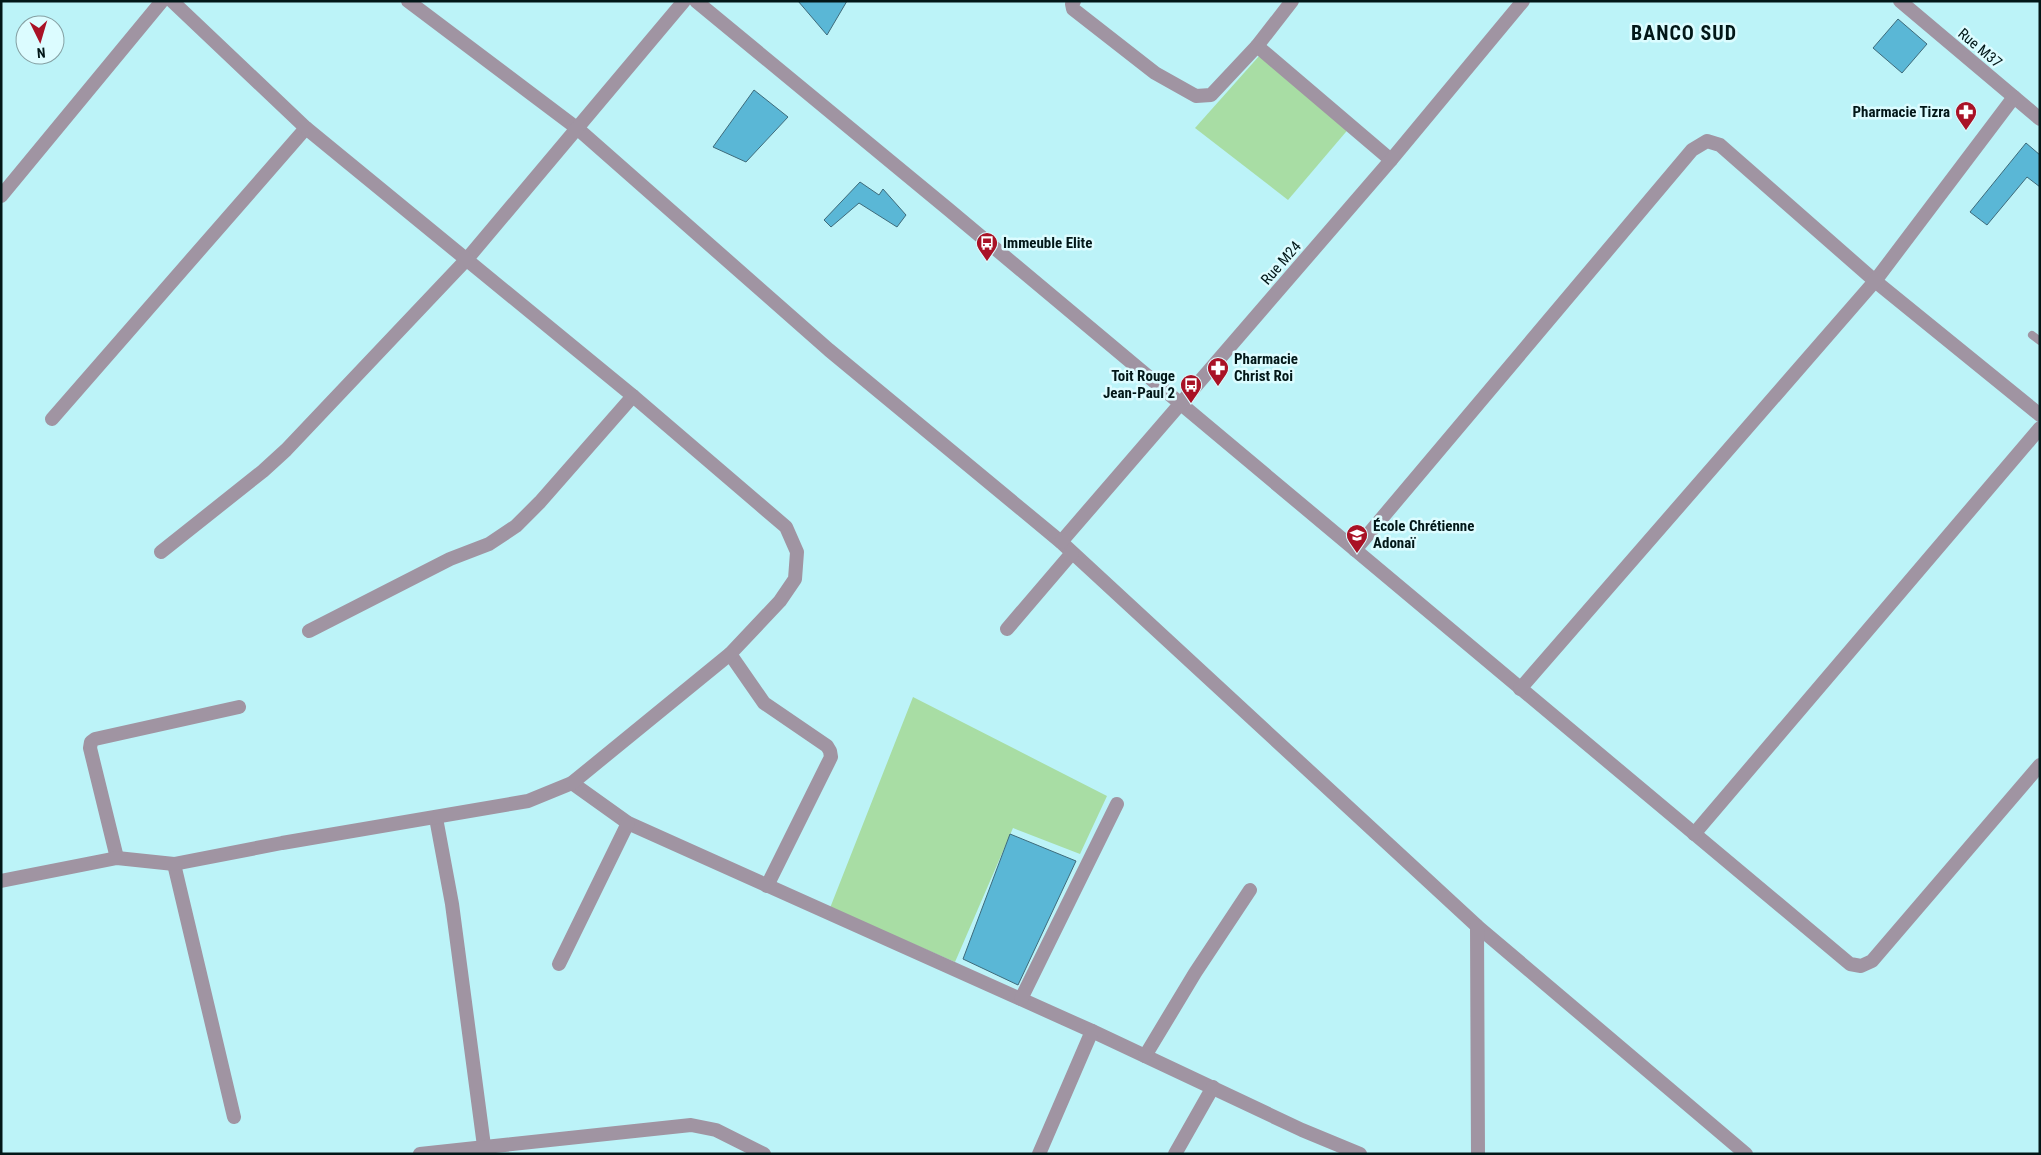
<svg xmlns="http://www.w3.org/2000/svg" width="2041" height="1155" font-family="'Roboto Condensed',sans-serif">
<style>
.green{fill:#a8dda4}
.building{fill:#5ab7d6;stroke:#3e6b7b}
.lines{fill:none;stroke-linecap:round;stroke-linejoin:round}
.service{stroke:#a094a2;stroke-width:8}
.minor{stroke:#a094a2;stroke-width:14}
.labels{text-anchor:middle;stroke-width:5;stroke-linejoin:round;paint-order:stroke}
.street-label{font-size:15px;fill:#021718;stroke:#dcfcff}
.poi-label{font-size:15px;font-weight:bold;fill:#021718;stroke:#dcfcff;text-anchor:start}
.district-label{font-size:20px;font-weight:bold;letter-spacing:1px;fill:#021718;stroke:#dcfcff}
</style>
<rect width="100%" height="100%" fill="#bcf3f8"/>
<g class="green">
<polygon points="1260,55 1351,126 1288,200 1195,128"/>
<polygon points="913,697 1107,796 1080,854 1013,828 955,962 830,908"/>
</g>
<g class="building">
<polygon points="798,1 847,1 827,35"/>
<polygon points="1898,19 1927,44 1902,73 1873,48"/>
<polygon points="754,90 788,117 746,162 713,147"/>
<polygon points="2026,143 2040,155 2040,187 2027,177 1987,225 1970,212"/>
<polygon points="860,182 879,195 883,189 906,215 897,227 859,203 831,227 824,220"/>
<polygon points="1010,834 1076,861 1018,985 963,959"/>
</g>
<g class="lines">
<polyline class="service" points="2032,335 2040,341"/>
<g class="minor">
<polyline points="408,1 578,129 829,350 1061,542 1477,926 1746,1154"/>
<polyline points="696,1 948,209 1850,964 1861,966 1872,961 2040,765"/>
<polyline points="1074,1 1072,4 1073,9 1155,73 1196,96 1211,95 1257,46 1292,1"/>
<polyline points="1900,1 2040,119"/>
<polyline points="1257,46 1391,160"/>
<polyline points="1,196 162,1"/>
<polyline points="52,419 306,128"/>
<polyline points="1061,542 1391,160 1523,1"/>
<polyline points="1355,550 1692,150 1707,141 1720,145 1875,281 2040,415"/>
<polyline points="161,552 263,471 286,450 467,259 684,1"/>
<polyline points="1007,629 1072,553"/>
<polyline points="309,631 450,559 489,544 516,526 540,502 633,396"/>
<polyline points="730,654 764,703 827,746 830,751 831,757 767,886"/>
<polyline points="1520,689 1875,281 2014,97"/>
<polyline points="572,783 628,823 1092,1031 1302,1130 1360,1154"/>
<polyline points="436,818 452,904 484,1146"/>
<polyline points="1694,834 2040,428"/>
<polyline points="117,858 90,748 91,742 95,739 239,707"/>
<polyline points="174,864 234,1117"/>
<polyline points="1,881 117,858 174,864 282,843 528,801 572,783 730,654 780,601 795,579 797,552 786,527 633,396 306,128 172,1"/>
<polyline points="1477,926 1478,1154"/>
<polyline points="559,964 628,823"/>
<polyline points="1021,999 1117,804"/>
<polyline points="1145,1056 1195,973 1250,890"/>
<polyline points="420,1154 691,1125 716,1130 764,1154"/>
<polyline points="1039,1154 1092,1031"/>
<polyline points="1175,1154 1213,1087"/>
</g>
</g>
<defs>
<g id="pharmacy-pin" transform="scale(1.125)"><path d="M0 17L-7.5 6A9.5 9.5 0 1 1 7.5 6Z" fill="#a91226" stroke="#dcfcff"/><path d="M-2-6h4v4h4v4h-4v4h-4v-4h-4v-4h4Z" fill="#fff"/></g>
<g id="bus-pin" transform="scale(1.125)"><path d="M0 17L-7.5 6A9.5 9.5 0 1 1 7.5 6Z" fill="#a91226" stroke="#dcfcff"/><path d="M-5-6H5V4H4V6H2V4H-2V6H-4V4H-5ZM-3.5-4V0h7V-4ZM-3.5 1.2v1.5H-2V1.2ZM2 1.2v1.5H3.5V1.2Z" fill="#fff"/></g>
<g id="school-pin" transform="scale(1.125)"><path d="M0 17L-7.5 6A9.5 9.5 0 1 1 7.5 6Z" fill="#a91226" stroke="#dcfcff"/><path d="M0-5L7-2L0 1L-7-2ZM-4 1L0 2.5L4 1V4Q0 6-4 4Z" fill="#fff"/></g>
</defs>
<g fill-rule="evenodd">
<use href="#pharmacy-pin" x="1966" y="112"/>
<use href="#bus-pin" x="987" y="243"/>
<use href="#pharmacy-pin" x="1218" y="368"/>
<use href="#bus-pin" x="1191" y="385"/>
<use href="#school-pin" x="1357" y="535"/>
</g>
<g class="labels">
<g class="street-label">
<text transform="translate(1980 48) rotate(40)" y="5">Rue M37</text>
<text transform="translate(1281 263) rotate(-49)" y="5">Rue M24</text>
</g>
<g class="poi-label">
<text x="1950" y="117" text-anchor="end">Pharmacie Tizra</text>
<text x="1003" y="248">Immeuble Elite</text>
<text x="1234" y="364">Pharmacie<tspan x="1234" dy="17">Christ Roi</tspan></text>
<text x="1175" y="381" text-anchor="end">Toit Rouge<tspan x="1175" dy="17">Jean-Paul 2</tspan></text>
<text x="1373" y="531">École Chrétienne<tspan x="1373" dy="17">Adonaï</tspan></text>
</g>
<g class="district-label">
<text x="1684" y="40">BANCO SUD</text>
</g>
</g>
<rect width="2041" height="1155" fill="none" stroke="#021718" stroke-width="5"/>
<g transform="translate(40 40) rotate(175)"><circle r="24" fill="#dcfcff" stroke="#85a0a3"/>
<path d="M0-4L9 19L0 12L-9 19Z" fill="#a91226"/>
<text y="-8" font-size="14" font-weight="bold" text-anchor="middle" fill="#021718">N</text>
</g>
</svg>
